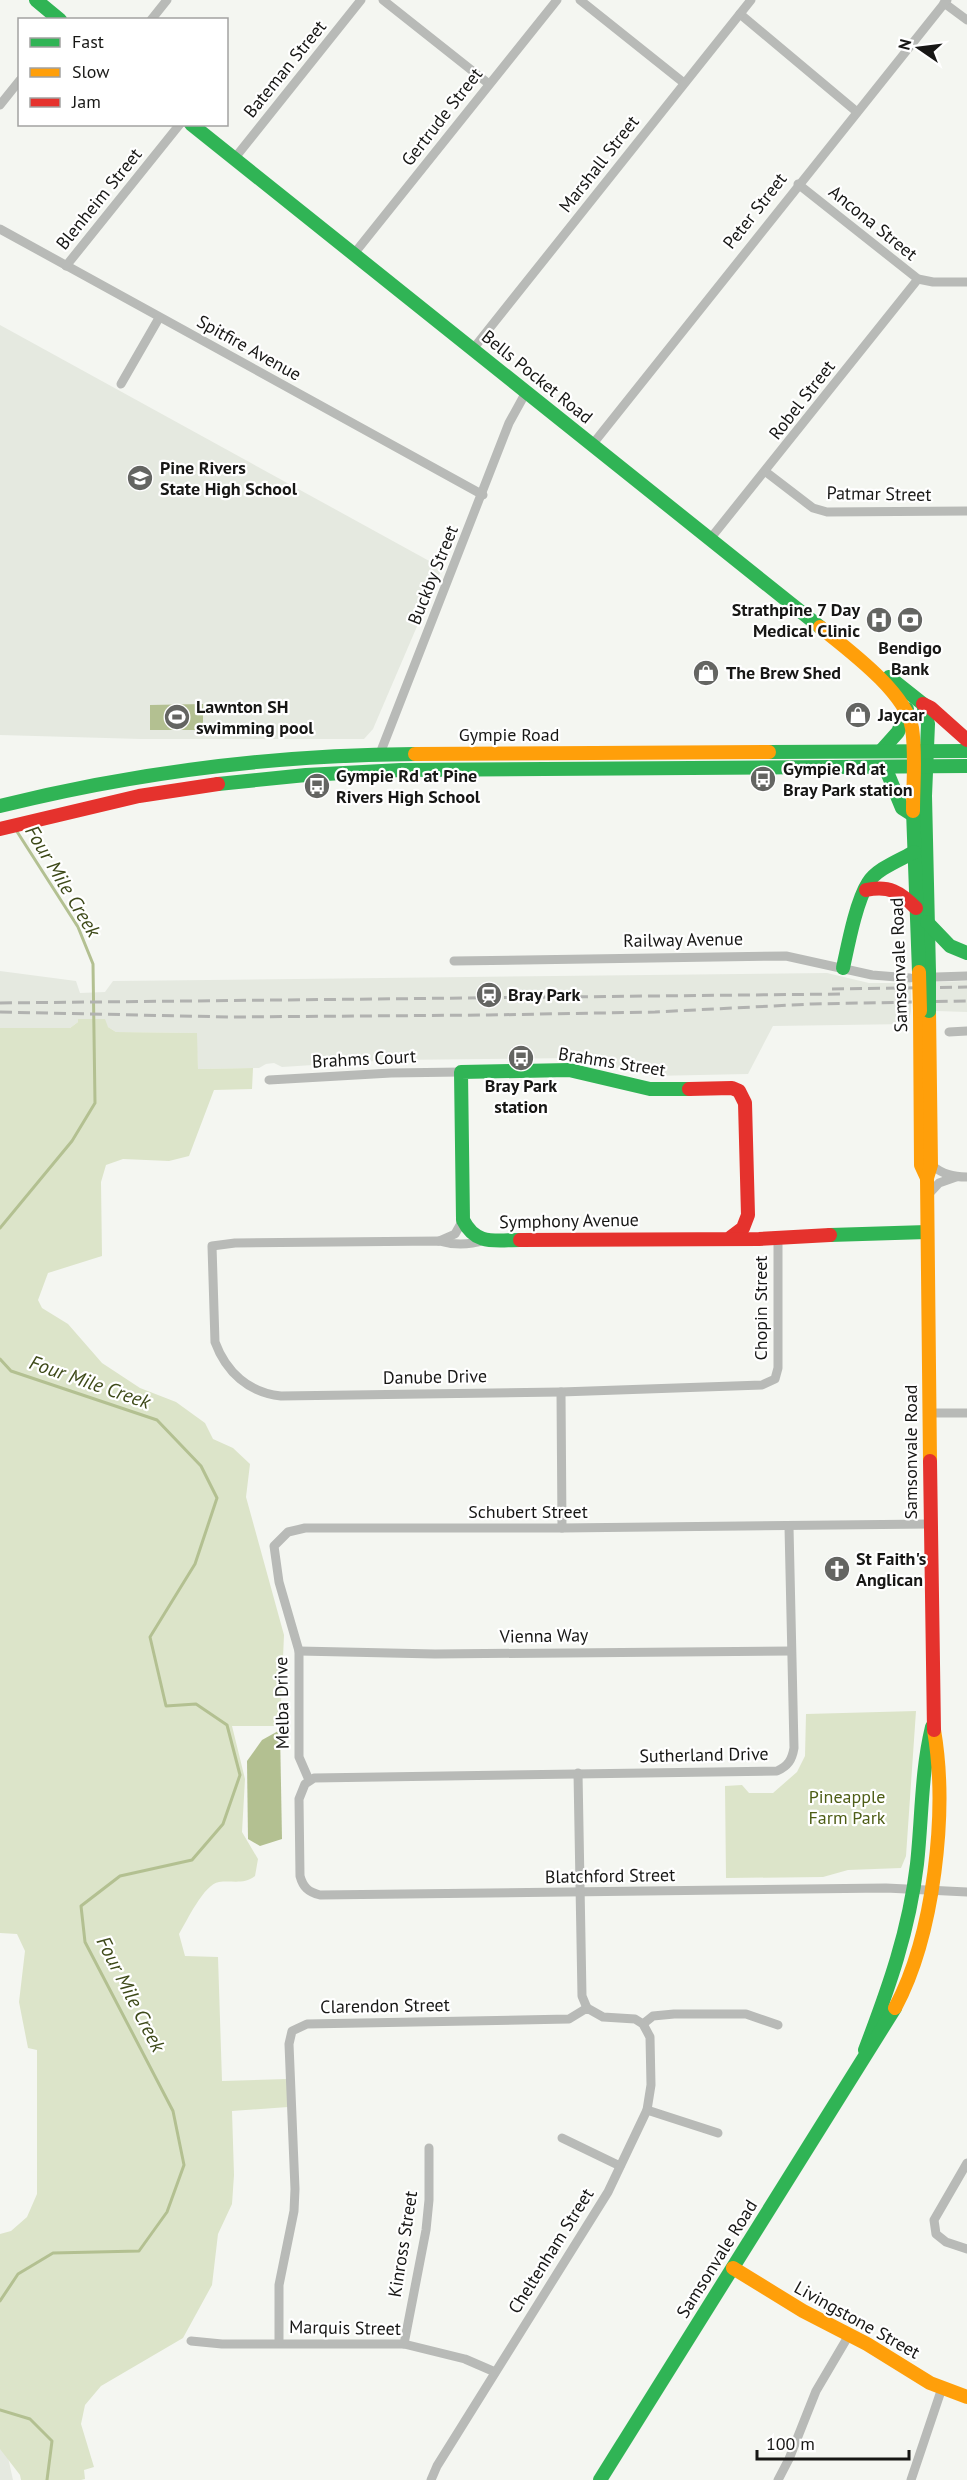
<svg xmlns="http://www.w3.org/2000/svg" width="967" height="2480" font-family="'PT Sans',sans-serif">
<style>
.built{fill:#e5e9e0}
.green{fill:#dce4c9}
.water{fill:#b3c091}
.lines{fill:none;stroke-linecap:round;stroke-linejoin:round}
.stream{stroke:#b3c091;stroke-width:3}
.street{stroke:#b8bab7;stroke-width:9}
.fast{stroke:#30b455;stroke-width:14}
.slow{stroke:#ff9f0a;stroke-width:14}
.jam{stroke:#e5322d;stroke-width:14}
.rail{stroke:#b1b2b0;stroke-width:3;stroke-dasharray:12 6;stroke-linecap:butt}
.fast-bridge{stroke:#30b455;stroke-width:14}
.slow-bridge{stroke:#ff9f0a;stroke-width:14}
.labels{text-anchor:middle;stroke-width:4.5;stroke-linejoin:round;paint-order:stroke}
.street-label{font-size:18px;fill:#171715;stroke:#fff}
.poi-label{font-size:18px;font-weight:bold;fill:#171715;stroke:#fff;text-anchor:start}
.park-label{font-size:18px;fill:#4e5e16;stroke:#fff}
.water-label{font-size:20px;font-style:italic;fill:#3d4918;stroke:#fff}
</style>
<rect width="100%" height="100%" fill="#f4f6f1"/>
<g class="built">
<polygon points="0,325 442,568 373,729 364,739 141,739 0,735"/>
<polygon points="0,971 76,981 80,993 105,992 113,981 827,973 869,983 911,983 911,1011 908,1024 773,1026 748,1074 651,1076 575,1058 391,1060 282,1067 274,1063 266,1064 259,1068 198,1069 196,1033 116,1032 108,1027 78,1022 70,1028 0,1028"/>
<polygon points="967,981 967,1012 936,1011 936,982"/>
<polygon points="4,2439 13,2480 0,2480 0,2440"/>
</g>
<g class="green">
<path d="M 78,1019 L 105,1019 L 108,1027 L 116,1032 L 197,1033 L 198,1069 L 253,1068 L 252,1089 L 214,1090 L 189,1156 L 169,1161 L 123,1159 L 106,1165 L 101,1182 L 102,1256 L 48,1273 L 38,1300 L 42,1308 L 68,1324 L 102,1363 L 140,1388 L 176,1402 L 205,1423 L 213,1439 L 233,1448 L 250,1464 L 246,1497 L 284,1635 L 280,1726 L 232,1726 L 245,1779 L 242,1832 L 258,1859 L 255,1876 C 243,1885 232,1880 219,1882 C 204,1884 187,1921 179,1934 L 185,1956 L 218,1957 L 222,2081 L 287,2079 L 288,2107 L 232,2111 L 234,2175 L 232,2204 L 218,2234 L 212,2285 L 183,2338 L 101,2386 L 85,2405 L 81,2424 L 94,2467 L 84,2470 L 85,2479 L 81,2480 L 21,2480 L 20,2475 L 0,2449 L 0,2234 L 11,2231 L 27,2217 L 37,2194 L 37,2050 L 28,2048 L 19,2002 L 25,1951 L 17,1934 L 0,1933 L 0,1028 L 70,1028 L 78,1022 Z"/>
<polygon points="916,1711 906,1856 901,1868 848,1870 823,1877 726,1878 725,1786 742,1785 749,1793 773,1793 797,1772 805,1756 806,1714"/>
</g>
<g class="water">
<polygon points="203,704 203,730 150,730 150,705"/>
<polygon points="280,1730 282,1839 260,1846 248,1839 247,1761 262,1740"/>
</g>
<g class="lines">
<g class="stream">
<polyline points="0,1228 72,1141 95,1103 93,964 78,927 16,830"/>
<polyline points="0,1359 11,1371 157,1420 201,1466 217,1498 195,1564 150,1637 166,1706 196,1704 227,1725 240,1775 223,1824 192,1860 120,1876 81,1906 85,1942 173,2111 184,2165 167,2212 139,2251 53,2253 18,2274 0,2301"/>
<polyline points="0,2410 30,2419 52,2441 47,2480"/>
</g>
<g class="street">
<polyline points="383,0 489,84"/>
<polyline points="580,0 684,83"/>
<polyline points="944,3 967,20"/>
<polyline points="740,14 857,112"/>
<polyline points="151,20 167,0"/>
<polyline points="0,105 20,80"/>
<polyline points="234,159 361,0"/>
<polyline points="798,184 918,279 933,282 967,282"/>
<polyline points="0,229 483,495"/>
<polyline points="353,255 557,0"/>
<polyline points="66,266 180,124"/>
<polyline points="473,349 751,0"/>
<polyline points="121,384 159,318"/>
<polyline points="592,445 947,0"/>
<polyline points="766,472 813,508 827,512 967,511"/>
<polyline points="710,539 918,279"/>
<polyline points="379,756 509,423 525,394"/>
<polyline points="454,961 786,956 872,975 910,978"/>
<polyline points="936,977 967,976"/>
<polyline points="949,1032 967,1031"/>
<polyline points="269,1080 391,1073 461,1072"/>
<path d="M 931,1165 C 943,1174 952,1177 967,1177"/>
<polyline points="927,1196 939,1183 956,1177"/>
<path d="M 484,1240 C 470,1245 453,1245 439,1241 L 235,1243 L 212,1246 L 215,1342 C 226,1372 249,1393 281,1396 L 561,1392 L 762,1385 L 775,1379 L 778,1368 L 778,1237"/>
<polyline points="439,1241 455,1234 463,1220"/>
<polyline points="561,1392 562,1528"/>
<polyline points="929,1413 967,1413"/>
<path d="M 789,1527 L 794,1748 C 792,1760 788,1766 777,1771 L 314,1778 L 305,1784 L 299,1799 L 300,1876 C 303,1887 308,1892 320,1895 L 886,1888 L 967,1892"/>
<polyline points="299,1651 435,1654 791,1651"/>
<polyline points="578,1773 582,1996 587,2008"/>
<polyline points="309,1780 299,1757 299,1651 279,1582 274,1546 288,1532 305,1528 562,1528 930,1524"/>
<polyline points="643,2024 653,2016 674,2014 746,2014 778,2025"/>
<polyline points="647,2110 718,2133"/>
<polyline points="562,2138 620,2166"/>
<polyline points="967,2163 934,2220 936,2234 946,2242 967,2249"/>
<polyline points="191,2341 222,2344 404,2344 465,2359 495,2372"/>
<polyline points="279,2343 279,2285 294,2211 295,2189 289,2044 292,2031 307,2024 569,2019 587,2008 603,2017 635,2019 643,2024 650,2037 651,2085 647,2110 608,2192 437,2466 431,2480"/>
<polyline points="404,2344 426,2230 429,2200 429,2148"/>
<polyline points="778,2480 789,2459 816,2391 849,2335"/>
<polyline points="911,2480 942,2388"/>
</g>
<g class="fast">
<polyline points="36,0 60,20"/>
<polyline points="191,124 820,627"/>
<polyline points="889,677 923,704 928,724 925,796 929,972"/>
<polyline points="881,751 898,732 907,709"/>
<polyline points="769,752 967,751"/>
<polyline points="885,767 902,808 913,815"/>
<polyline points="218,784 306,775 401,770 967,766"/>
<path d="M 0,806 C 136,772 274,755 415,754"/>
<polyline points="913,811 919,972"/>
<polyline points="927,922 950,946 967,953"/>
<path d="M 843,968 C 848,945 856,902 868,883 C 876,869 900,860 914,852"/>
<polyline points="830,1235 927,1232"/>
<path d="M 520,1240 C 495,1240 476,1246 463,1220 L 461,1072 L 569,1070 L 650,1089 L 689,1089"/>
<path d="M 865,2050 C 889,1987 909,1931 917,1864 C 922,1819 921,1772 932,1727"/>
<polyline points="600,2480 895,2008"/>
</g>
<g class="slow">
<path d="M 820,627 C 847,649 906,692 912,728 C 916,754 913,784 913,811"/>
<polyline points="415,754 769,752"/>
<polyline points="920,1011 921,1165 927,1178"/>
<polyline points="929,1011 931,1165 927,1178 930,1461"/>
<path d="M 895,2008 C 934,1935 948,1812 934,1730"/>
<polyline points="733,2268 803,2311 867,2344 930,2383 967,2397"/>
</g>
<g class="jam">
<polyline points="923,704 931,708 967,740"/>
<polyline points="0,829 139,796 218,784"/>
<path d="M 866,890 C 889,885 900,892 916,908"/>
<polyline points="689,1089 732,1088 739,1091 745,1103 748,1215 743,1228 731,1237"/>
<polyline points="520,1240 759,1239 830,1235"/>
<polyline points="930,1461 934,1730"/>
</g>
<g class="rail">
<polyline points="832,989 967,987"/>
<polyline points="0,1003 840,994"/>
<polyline points="0,1012 230,1017 489,1015 655,1012 812,1004 967,1001"/>
</g>
<polyline class="fast-bridge" points="929,972 929,1011"/>
<polyline class="slow-bridge" points="919,972 920,1011"/>
</g>
<defs>
<g id="school-disc" transform="scale(1.35)"><circle r="9.5" fill="#646562" stroke="#fff"/><path d="M0-5L7-2L0 1L-7-2ZM-4 1L0 2.5L4 1V4Q0 6-4 4Z" fill="#fff"/></g>
<g id="hospital-disc" transform="scale(1.35)"><circle r="9.5" fill="#646562" stroke="#fff"/><path d="M-5-5h3v3.5h4V-5h3V5h-3V1.5h-4V5h-3Z" fill="#fff"/></g>
<g id="bank-disc" transform="scale(1.35)"><circle r="9.5" fill="#646562" stroke="#fff"/><path d="M-6-4H6V4H-6ZM0-2.3a2.3 2.3 0 1 0 0 4.6a2.3 2.3 0 1 0 0-4.6Z" fill="#fff"/></g>
<g id="shop-disc" transform="scale(1.35)"><circle r="9.5" fill="#646562" stroke="#fff"/><path d="M-5-2.5h2.3a2.7 3.5 0 0 1 5.4 0H5L5.5 6h-11ZM-1.5-2.5h3a1.5 2.3 0 0 0-3 0Z" fill="#fff"/></g>
<g id="stadium-disc" transform="scale(1.35)"><circle r="9.5" fill="#646562" stroke="#fff"/><path d="M0-5a6.5 5 0 1 0 0 10a6.5 5 0 1 0 0-10ZM-3.5-1.8h7v3.6h-7Z" fill="#fff"/></g>
<g id="bus-disc" transform="scale(1.35)"><circle r="9.5" fill="#646562" stroke="#fff"/><path d="M-5-6H5V4H4V6H2V4H-2V6H-4V4H-5ZM-3.5-4V0h7V-4ZM-3.5 1.2v1.5H-2V1.2ZM2 1.2v1.5H3.5V1.2Z" fill="#fff"/></g>
<g id="station-disc" transform="scale(1.35)"><circle r="9.5" fill="#646562" stroke="#fff"/><path d="M-3-6H3Q5-6 5-4V2Q5 4 3 4L4.5 6H3L1.5 4h-3L-3 6H-4.5L-3 4Q-5 4-5 2V-4Q-5-6-3-6ZM-3.5-4v3h7v-3ZM-3.5 1v1.5H-2V1ZM2 1v1.5H3.5V1Z" fill="#fff"/></g>
<g id="church-disc" transform="scale(1.35)"><circle r="9.5" fill="#646562" stroke="#fff"/><path d="M-1.2-6h2.4v3.5h3.3v2.4h-3.3V6h-2.4V-.1h-3.3v-2.4h3.3Z" fill="#fff"/></g>
</defs>
<g fill-rule="evenodd">
<use href="#school-disc" x="140" y="478"/>
<use href="#hospital-disc" x="879" y="620"/>
<use href="#bank-disc" x="910" y="620"/>
<use href="#shop-disc" x="706" y="673"/>
<use href="#shop-disc" x="858" y="715"/>
<use href="#stadium-disc" x="177" y="717"/>
<use href="#bus-disc" x="763" y="779"/>
<use href="#bus-disc" x="317" y="786"/>
<use href="#station-disc" x="489" y="995"/>
<use href="#bus-disc" x="521" y="1058"/>
<use href="#church-disc" x="837" y="1569"/>
</g>
<g class="labels">
<g class="street-label">
<text transform="translate(285 69) rotate(-51)" y="6">Bateman Street</text>
<text transform="translate(442 117) rotate(-52)" y="6">Gertrude Street</text>
<text transform="translate(599 164) rotate(-52)" y="6">Marshall Street</text>
<text transform="translate(99 199) rotate(-51)" y="6">Blenheim Street</text>
<text transform="translate(755 211) rotate(-52)" y="6">Peter Street</text>
<text transform="translate(873 223) rotate(39)" y="6">Ancona Street</text>
<text transform="translate(249 348) rotate(29)" y="6">Spitfire Avenue</text>
<text transform="translate(537 377) rotate(39)" y="6">Bells Pocket Road</text>
<text transform="translate(802 400) rotate(-52)" y="6">Robel Street</text>
<text transform="translate(879 494) rotate(1)" y="6">Patmar Street</text>
<text transform="translate(433 575) rotate(-68)" y="6">Buckby Street</text>
<text x="509" y="741">Gympie Road</text>
<text transform="translate(683 940) rotate(-1)" y="6">Railway Avenue</text>
<text transform="translate(899 965) rotate(-92)" y="6">Samsonvale Road</text>
<text transform="translate(364 1059) rotate(-3)" y="6">Brahms Court</text>
<text transform="translate(612 1062) rotate(9)" y="6">Brahms Street</text>
<text transform="translate(569 1221) rotate(-1)" y="6">Symphony Avenue</text>
<text transform="translate(761 1308) rotate(-90)" y="6">Chopin Street</text>
<text transform="translate(435 1377) rotate(-1)" y="6">Danube Drive</text>
<text transform="translate(911 1452) rotate(-90)" y="6">Samsonvale Road</text>
<text x="528" y="1518">Schubert Street</text>
<text transform="translate(544 1636) rotate(-1)" y="6">Vienna Way</text>
<text transform="translate(282 1703) rotate(-91)" y="6">Melba Drive</text>
<text transform="translate(704 1755) rotate(-1)" y="6">Sutherland Drive</text>
<text transform="translate(610 1876) rotate(-1)" y="6">Blatchford Street</text>
<text transform="translate(385 2006) rotate(-1)" y="6">Clarendon Street</text>
<text transform="translate(403 2244) rotate(-81)" y="6">Kinross Street</text>
<text transform="translate(551 2251) rotate(-58)" y="6">Cheltenham Street</text>
<text transform="translate(717 2259) rotate(-58)" y="6">Samsonvale Road</text>
<text transform="translate(857 2320) rotate(29)" y="6">Livingstone Street</text>
<text transform="translate(345 2328) rotate(1)" y="6">Marquis Street</text>
</g>
<g class="poi-label">
<text x="160" y="474">Pine Rivers<tspan x="160" dy="21">State High School</tspan></text>
<text x="860" y="616" text-anchor="end">Strathpine 7 Day<tspan x="860" dy="21">Medical Clinic</tspan></text>
<text x="910" y="654" text-anchor="middle">Bendigo<tspan x="910" dy="21">Bank</tspan></text>
<text x="726" y="679">The Brew Shed</text>
<text x="196" y="713">Lawnton SH<tspan x="196" dy="21">swimming pool</tspan></text>
<text x="878" y="721">Jaycar</text>
<text x="783" y="775">Gympie Rd at<tspan x="783" dy="21">Bray Park station</tspan></text>
<text x="336" y="782">Gympie Rd at Pine<tspan x="336" dy="21">Rivers High School</tspan></text>
<text x="508" y="1001">Bray Park</text>
<text x="521" y="1092" text-anchor="middle">Bray Park<tspan x="521" dy="21">station</tspan></text>
<text x="856" y="1565">St Faith's<tspan x="856" dy="21">Anglican</tspan></text>
</g>
<g class="park-label">
<text x="847" y="1803">Pineapple<tspan x="847" dy="21">Farm Park</tspan></text>
</g>
<g class="water-label">
<text transform="translate(63 881) rotate(59)" y="7">Four Mile Creek</text>
<text transform="translate(90 1382) rotate(19)" y="7">Four Mile Creek</text>
<text transform="translate(131 1994) rotate(63)" y="7">Four Mile Creek</text>
</g>
</g>
<rect x="18" y="18" width="210" height="108" fill="#ffffff" stroke="#a2a2a1" stroke-width="1.5"/>
<rect x="30" y="38" width="30" height="9" fill="#30b455" stroke="#a2a2a1" stroke-width="1.5"/>
<text x="72" y="48" font-size="18" fill="#171715">Fast</text>
<rect x="30" y="68" width="30" height="9" fill="#ff9f0a" stroke="#a2a2a1" stroke-width="1.5"/>
<text x="72" y="78" font-size="18" fill="#171715">Slow</text>
<rect x="30" y="98" width="30" height="9" fill="#e5322d" stroke="#a2a2a1" stroke-width="1.5"/>
<text x="72" y="108" font-size="18" fill="#171715">Jam</text>
<g transform="translate(919 48) rotate(284)" stroke="#ffffff" stroke-width="4.5" paint-order="stroke">
<path d="M0-4.5L10 22L0 15L-10 22Z" fill="#171715"/>
<text y="-9" font-size="16" font-weight="bold" text-anchor="middle" fill="#171715">N</text>
</g>
<path d="M757 2450v9h152v-9" fill="none" stroke="#171715" stroke-width="3"/>
<text x="766" y="2450" font-size="18" fill="#171715" stroke="#ffffff" stroke-width="4.5" paint-order="stroke">100 m</text>
</svg>
